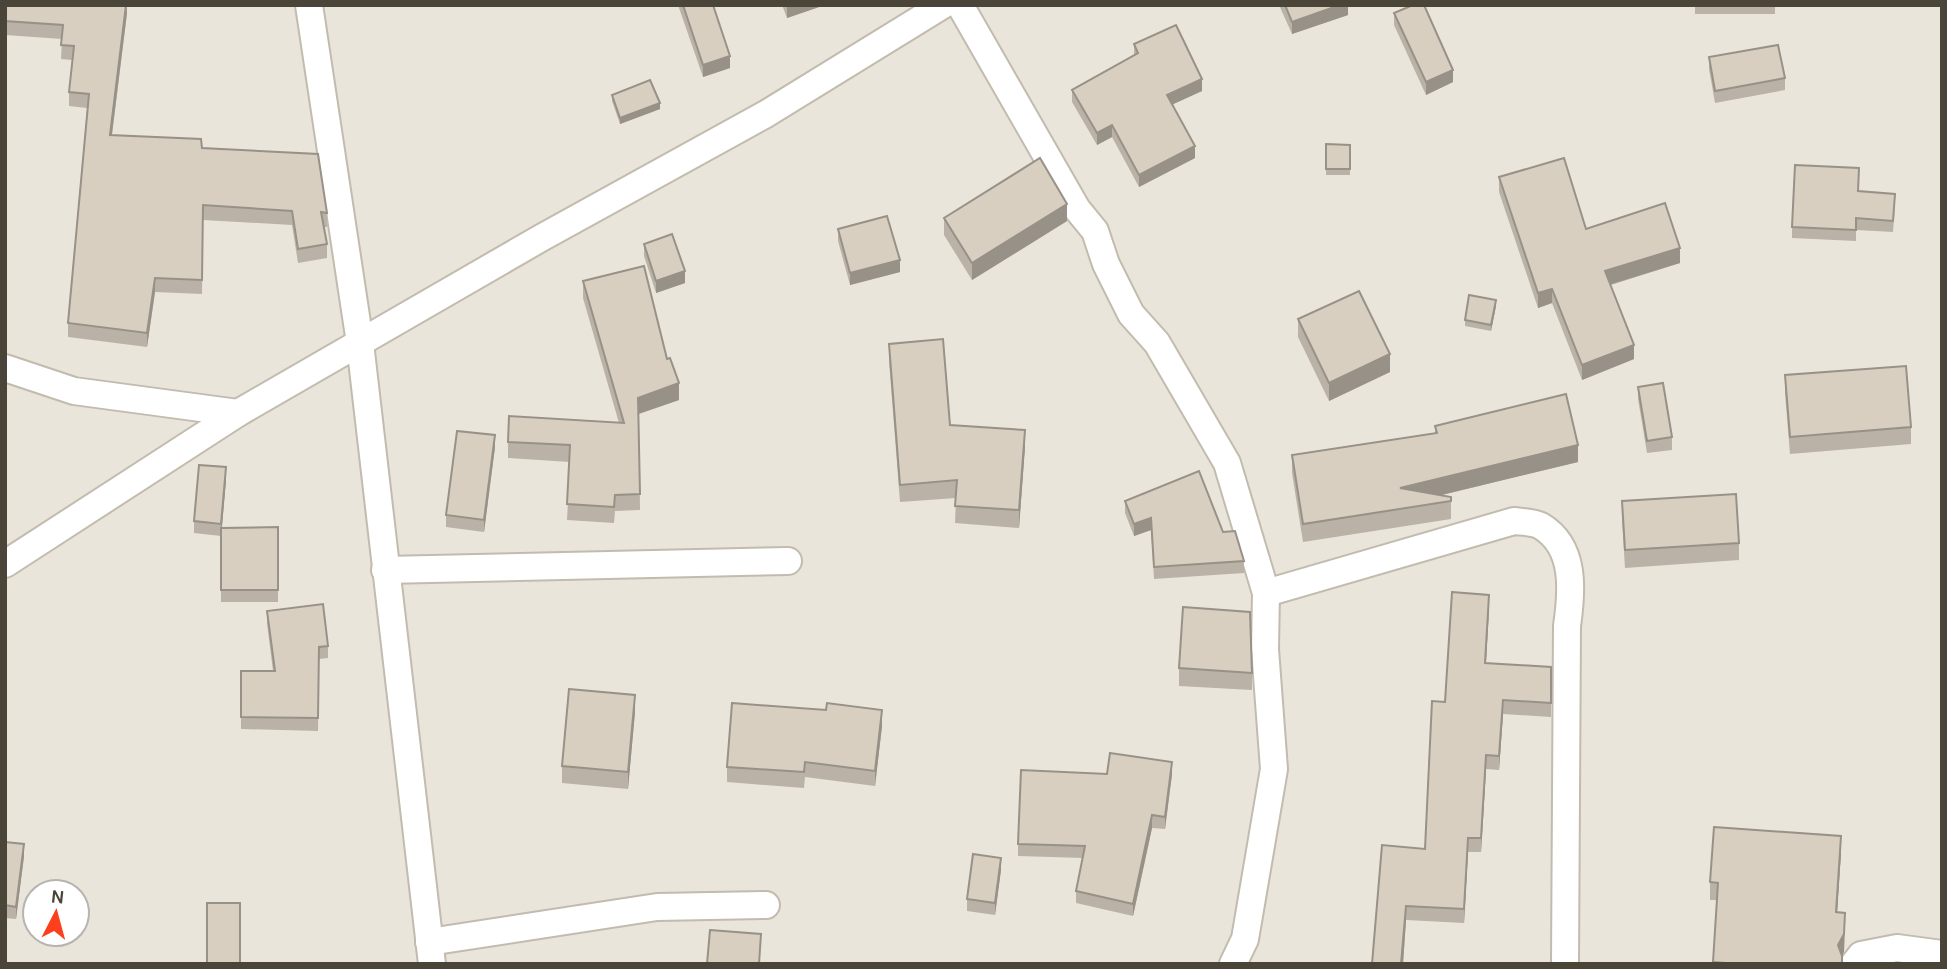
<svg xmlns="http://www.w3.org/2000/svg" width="1947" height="969" font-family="Karla,sans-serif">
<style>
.residential{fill:#eae5da;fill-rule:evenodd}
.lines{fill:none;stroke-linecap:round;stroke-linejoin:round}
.street-casing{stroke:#c2bbae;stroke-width:30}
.street{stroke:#fff;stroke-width:26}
.wall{fill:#bab2a6}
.shaded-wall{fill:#979187}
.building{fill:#d8cfc1;stroke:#979187;stroke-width:2}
</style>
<rect width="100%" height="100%" fill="#f6f3ec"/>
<path class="residential" d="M 5,5 L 1942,5 L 1942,964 L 5,964 ZM 35,892 L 77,892 L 77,934 L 35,934 Z"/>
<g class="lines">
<g class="street-casing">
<g id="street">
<polyline points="309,5 360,343 432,964"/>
<polyline points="960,5 1077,209 1095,231 1106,264 1131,314 1157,343 1227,463 1266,593 1265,649 1274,769 1245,939 1233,964"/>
<polyline points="5,368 74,391 238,413"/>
<polyline points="5,564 238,413 541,238 766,114 943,5"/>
<polyline points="385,570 788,561"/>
<path d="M 1266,593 L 1514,521 C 1522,522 1534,522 1541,526 C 1576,547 1572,591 1567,626 L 1565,964"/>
<polyline points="429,942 657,907 766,905"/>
<polyline points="1854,964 1861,955 1897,948 1942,954"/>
</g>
</g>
<use href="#street" class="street"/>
</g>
<g class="wall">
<polygon points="5,5 127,5 127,13 112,135 202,148 327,213 327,227 324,227 327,244 327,258 298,263 292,225 203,220 202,294 155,292 147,347 68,337 68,323 87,108 69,106 69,92 72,60 61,59 62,39 5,35"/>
<polygon points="678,5 713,5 730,68 703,77"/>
<polygon points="782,5 825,5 787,18"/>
<polygon points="1279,5 1348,5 1348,15 1292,34"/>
<rect x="1695" y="5" width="80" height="9"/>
<polygon points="1394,13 1453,82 1426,95 1394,25"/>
<polygon points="1134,44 1202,91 1173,104 1195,158 1139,187 1112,137 1097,145 1072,102 1072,90 1134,55"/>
<polygon points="1709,57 1785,78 1785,90 1715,103 1709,69"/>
<polygon points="612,95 660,109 620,124 612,101"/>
<polygon points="1326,144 1350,145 1350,175 1326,175"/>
<polygon points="1499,177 1586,229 1680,263 1611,285 1634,359 1582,380 1552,303 1538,308 1499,192"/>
<polygon points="1858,191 1895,205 1893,232 1856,230 1856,241 1792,238 1792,227"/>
<polygon points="944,218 1067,221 972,280 944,235"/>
<polygon points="838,229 900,272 850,285 838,241"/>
<polygon points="644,244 685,283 656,293 644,256"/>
<polygon points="583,281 667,359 679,400 639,414 640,510 615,511 614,523 567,520 570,462 508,458 508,442 619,423 583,298"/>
<polygon points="1496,306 1491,331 1465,326 1465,320"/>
<polygon points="1298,319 1390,372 1329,401 1298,337"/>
<polygon points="889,344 950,425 1025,447 1019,528 955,523 956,498 900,502 889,361"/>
<polygon points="1785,375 1911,427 1911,444 1790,454 1785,393"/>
<polygon points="1638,387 1672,437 1672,450 1647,453 1638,399"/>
<polygon points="1435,426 1578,462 1442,495 1451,497 1451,519 1303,542 1292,473 1292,455 1435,433"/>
<polygon points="495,447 484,532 446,527 446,515"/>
<polygon points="226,480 222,528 278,527 278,602 221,602 221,535 221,536 194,533 194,521"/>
<polygon points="1125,501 1223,532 1244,561 1244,573 1154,579 1151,530 1134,536 1125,513"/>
<polygon points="1622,501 1739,543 1739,560 1625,568 1622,519"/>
<polygon points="1489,609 1486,663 1551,667 1551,717 1503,714 1499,770 1486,769 1481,852 1468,852 1464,923 1406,920 1403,964 1372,964 1425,849 1445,702"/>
<polygon points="267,611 328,646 328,658 319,659 318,731 241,729 241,671 273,671 267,623"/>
<polygon points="1179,668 1252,673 1252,690 1179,686"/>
<polygon points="635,712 628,789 562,783 562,766"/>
<polygon points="882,726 875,786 805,777 804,788 727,782 727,767"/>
<polygon points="1107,774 1172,774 1165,829 1152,828 1133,916 1076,903 1076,891 1083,858 1018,856 1018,844"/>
<polygon points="5,842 24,856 16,919 5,918"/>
<polygon points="1841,853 1837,912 1845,930 1844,952 1842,955 1842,964 1713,964 1717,900 1710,900 1710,882"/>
<polygon points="1001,870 995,915 967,911 967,899"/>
</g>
<g class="shaded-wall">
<polygon points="126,5 127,13 110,149 110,135"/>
<polygon points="787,5 825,5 787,18"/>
<polygon points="1340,5 1348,5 1348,15 1292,34 1292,22"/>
<polygon points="730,56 730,68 703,77 703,65"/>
<polygon points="1453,70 1453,82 1426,95 1426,82"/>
<polygon points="1202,79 1202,91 1167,107 1167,95"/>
<polygon points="660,103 660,109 620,124 620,118"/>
<polygon points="1112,125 1112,137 1097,145 1097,133"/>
<polygon points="1195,146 1195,158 1139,187 1139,175"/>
<polygon points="1067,204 1067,221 972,280 972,263"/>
<polygon points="1680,248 1680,263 1605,286 1605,271"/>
<polygon points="900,260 900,272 850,285 850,273"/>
<polygon points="685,271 685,283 656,293 656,281"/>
<polygon points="155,278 155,292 147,347 147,333"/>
<polygon points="1552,289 1552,303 1538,308 1538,293"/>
<polygon points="1496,300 1496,306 1491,331 1491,325"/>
<polygon points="1634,345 1634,359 1582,380 1582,365"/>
<polygon points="1390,354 1390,372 1329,401 1329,383"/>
<polygon points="679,383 679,400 638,414 638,398"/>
<polygon points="1025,430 1025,447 1019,528 1019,510"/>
<polygon points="495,435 495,447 484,532 484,520"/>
<polygon points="1578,445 1578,462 1400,505 1400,488"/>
<polygon points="226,467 226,480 221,536 221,524"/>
<polygon points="1151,518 1151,530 1134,536 1134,524"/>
<polygon points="1489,595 1489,609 1485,677 1485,663"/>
<polygon points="635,695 635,712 628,789 628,772"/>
<polygon points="1503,700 1503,714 1499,770 1499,756"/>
<polygon points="882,710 882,726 875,786 875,771"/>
<polygon points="1486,755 1486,769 1481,852 1481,838"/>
<polygon points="1172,762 1172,774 1165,829 1165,817"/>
<polygon points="1152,815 1152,828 1133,916 1133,904"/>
<polygon points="1841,836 1841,853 1836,930 1836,912"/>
<polygon points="1468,838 1468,852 1464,923 1464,909"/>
<polygon points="24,844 24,856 16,919 16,907"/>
<polygon points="1001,858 1001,870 995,915 995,903"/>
<polygon points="1406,906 1406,920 1403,964 1401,964"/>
<polygon points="1845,913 1844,952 1838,963 1838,945"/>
</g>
<g class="building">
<polygon points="5,5 126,5 110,135 201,139 202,148 318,154 327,213 321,212 327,244 298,249 292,211 203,205 202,280 155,278 147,333 68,323 89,94 69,92 74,46 61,45 63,25 5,21"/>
<polygon points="683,5 713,5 730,56 703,65"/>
<polygon points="1285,5 1340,5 1292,22"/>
<polygon points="1413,5 1424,5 1453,70 1426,82 1394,13"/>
<polygon points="1176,25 1202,79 1167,95 1195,146 1139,175 1112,125 1097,133 1072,90 1138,53 1134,44"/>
<polygon points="1778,45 1785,78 1715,91 1709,57"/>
<polygon points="650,80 660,103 620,118 612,95"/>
<polygon points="1326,144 1350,145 1350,169 1326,169"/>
<polygon points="1040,158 1067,204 972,263 944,218"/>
<polygon points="1564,158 1586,229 1665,203 1680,248 1605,271 1634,345 1582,365 1552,289 1538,293 1499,177"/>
<polygon points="1795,165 1859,168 1858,191 1895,194 1893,221 1856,218 1856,230 1792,227"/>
<polygon points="887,216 900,260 850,273 838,229"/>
<polygon points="672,234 685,271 656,281 644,244"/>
<polygon points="644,266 667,359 670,358 679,383 638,398 640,494 615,495 614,507 567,504 570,445 508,442 509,416 624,423 583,281"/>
<polygon points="1359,291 1390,354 1329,383 1298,319"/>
<polygon points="1469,295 1496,300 1491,325 1465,320"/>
<polygon points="943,339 950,425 1025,430 1019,510 955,506 957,480 900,485 889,344"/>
<polygon points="1906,366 1911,427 1790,437 1785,375"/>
<polygon points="1663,383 1672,437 1647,441 1638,387"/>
<polygon points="1566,394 1578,445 1400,488 1451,497 1451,501 1303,524 1292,455 1437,433 1435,426"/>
<polygon points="457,431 495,435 484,520 446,515"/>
<polygon points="199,465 226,467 221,524 194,521"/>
<polygon points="1199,471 1223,532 1235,531 1244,561 1154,567 1151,518 1134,524 1125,501"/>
<polygon points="1736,494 1739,543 1625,550 1622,501"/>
<polygon points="278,527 278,590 221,590 221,528"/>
<polygon points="1452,592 1489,595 1485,663 1551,667 1551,703 1503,700 1499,756 1486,755 1481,838 1468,838 1464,909 1406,906 1401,964 1372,964 1382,845 1425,849 1432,701 1445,702"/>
<polygon points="323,604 328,646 319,647 318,718 241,717 241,671 275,671 267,611"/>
<polygon points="1183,607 1250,612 1252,673 1179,668"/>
<polygon points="569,689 635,695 628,772 562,766"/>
<polygon points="732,703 826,710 827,703 882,710 875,771 805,762 804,772 727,767"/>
<polygon points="1110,753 1172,762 1165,817 1152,815 1133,904 1076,891 1085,846 1018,844 1021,770 1107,774"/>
<polygon points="1714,827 1841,836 1836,912 1845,913 1844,934 1838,945 1842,956 1842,964 1738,964 1713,962 1718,883 1710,882"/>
<polygon points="5,842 24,844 16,907 5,905"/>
<polygon points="973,854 1001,858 995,903 967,899"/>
<rect x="207" y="903" width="33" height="61"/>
<polygon points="710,930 761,934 759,964 707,964"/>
</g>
<rect width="1947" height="969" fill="none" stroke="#4b4439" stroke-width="14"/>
<g transform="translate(56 913) rotate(6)"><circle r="33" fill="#ffffff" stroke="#b7b4b0" stroke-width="2"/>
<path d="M0-5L12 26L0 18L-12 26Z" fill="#fc3f1d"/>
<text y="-10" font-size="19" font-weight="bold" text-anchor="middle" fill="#4b4439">N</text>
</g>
</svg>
